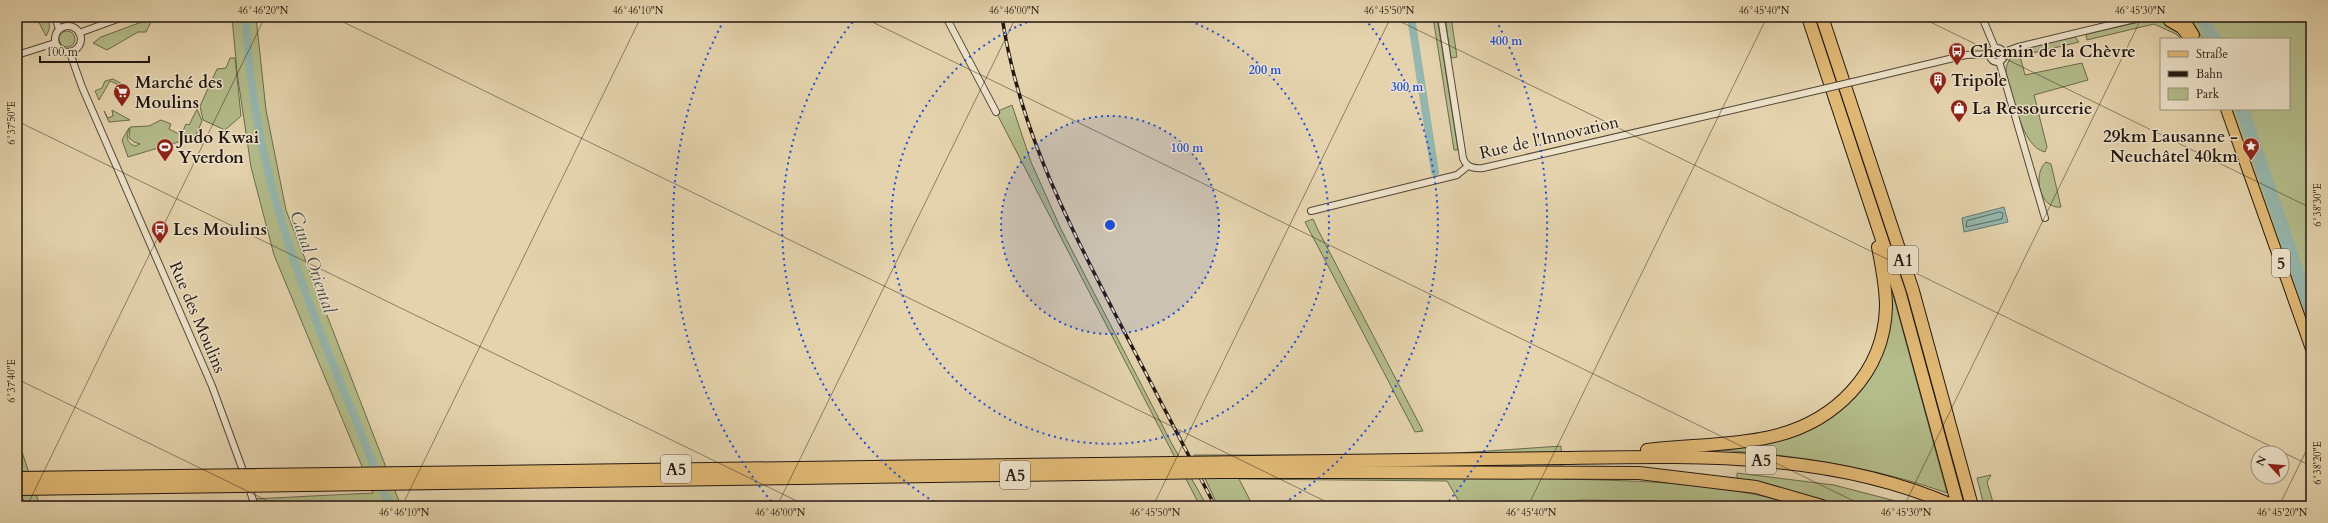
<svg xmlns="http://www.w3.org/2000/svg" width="2328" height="523" font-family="Cardo,serif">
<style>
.green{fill:#b3bc8a;stroke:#6b6a4d}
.water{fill:#95b7ae;stroke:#67776f}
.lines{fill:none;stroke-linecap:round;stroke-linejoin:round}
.shore{stroke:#5c675f;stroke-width:1}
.canal{stroke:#95b7ae;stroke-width:8}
.river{stroke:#95b7ae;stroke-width:13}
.street-casing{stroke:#534637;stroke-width:8}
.primary-casing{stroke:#231710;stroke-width:12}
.highway-casing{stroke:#231710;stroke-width:14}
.street{stroke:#ede2ca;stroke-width:6}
.primary{stroke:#e2ba76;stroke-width:10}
.highway{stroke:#e2ba76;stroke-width:12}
.rail-casing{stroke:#231710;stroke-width:3.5}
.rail{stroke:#ede2ca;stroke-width:2;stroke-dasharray:6;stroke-linecap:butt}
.street-bridge-casing{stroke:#534637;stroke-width:8;stroke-linecap:butt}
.highway-bridge-casing{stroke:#231710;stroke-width:14;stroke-linecap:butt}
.street-bridge{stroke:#ede2ca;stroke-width:6}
.highway-bridge{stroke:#e2ba76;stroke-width:12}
.ticks{fill:none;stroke:#231710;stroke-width:1;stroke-opacity:0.45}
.ring{fill:none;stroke:#1d4ed8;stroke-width:2;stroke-dasharray:2 4}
.labels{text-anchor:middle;stroke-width:3;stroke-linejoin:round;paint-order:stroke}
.shield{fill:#ede2ca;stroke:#605448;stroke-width:1}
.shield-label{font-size:16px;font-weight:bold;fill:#231710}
.poi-label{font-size:17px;font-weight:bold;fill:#231710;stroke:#ede2ca;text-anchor:start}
.street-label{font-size:17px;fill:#231710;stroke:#ede2ca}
.water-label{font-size:18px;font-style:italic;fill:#4b4f47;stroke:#ede2ca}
.centre{fill:#1d4ed8;stroke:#ede2ca;stroke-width:2}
.ring-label{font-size:12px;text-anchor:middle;font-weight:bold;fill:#1d4ed8;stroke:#ede2ca;stroke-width:3;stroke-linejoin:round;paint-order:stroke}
.neatline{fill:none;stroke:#231710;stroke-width:1.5}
.ticks-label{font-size:10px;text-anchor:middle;fill:#231710}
</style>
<rect width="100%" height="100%" fill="#e4d3ad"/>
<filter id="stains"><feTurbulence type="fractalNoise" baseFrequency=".005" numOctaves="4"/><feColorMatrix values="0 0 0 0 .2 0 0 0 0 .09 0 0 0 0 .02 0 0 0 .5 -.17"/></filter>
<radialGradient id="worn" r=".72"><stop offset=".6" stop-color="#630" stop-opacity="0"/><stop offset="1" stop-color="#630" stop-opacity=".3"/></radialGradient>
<g class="green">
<path d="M 36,17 L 47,17 C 50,23 51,28 46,36 Z"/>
<polygon points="155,17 159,17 152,20 146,32 138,32 107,50 93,43 101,37"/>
<polygon points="232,17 256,17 266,110 286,210 401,506 255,506 253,499 373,493 274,255 251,167 237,72"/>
<polygon points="1433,17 1437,17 1458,150 1454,150"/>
<polygon points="1445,17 1451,17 1457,57 1451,58"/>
<polygon points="2189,17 2311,17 2311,349 2232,109 2289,109 2289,39 2203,39"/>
<polygon points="2148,20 2167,23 2187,39 2181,39 2176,34 2154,24 2087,40 2086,36 2087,34"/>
<circle cx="67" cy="39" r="8"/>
<path d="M 2075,37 L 2079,42 L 2020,56 L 2025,75 L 2082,63 L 2088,80 L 2034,95 L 2047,147 L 2045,152 C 2021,147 2013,94 2006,73 C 2004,44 2054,42 2075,37 Z"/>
<polygon points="230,58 235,58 241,116 225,130 203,120 200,106 217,69 226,68"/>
<polygon points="113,79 124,85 121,91 119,90 121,86 110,81 99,100 95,91 102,88 105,81"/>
<polygon points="1012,105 1031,162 1061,229 1172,444 1207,506 1200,506 996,112"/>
<path d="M 197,109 L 202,121 L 195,137 L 128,157 L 122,140 L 129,128 C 127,136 125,142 135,146 L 140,144 L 134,142 L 129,138 L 130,127 L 149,126 L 161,120 L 171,124 L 169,129 L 181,135 L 186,124 L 189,125 Z"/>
<polygon points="112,110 130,120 109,122 104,111 108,118 113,116"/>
<path d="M 2046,162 L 2051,164 L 2061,207 C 2040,210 2032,174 2046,162 Z"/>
<polygon points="1313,219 1317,228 1423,431 1415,432 1305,222"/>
<path d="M 1891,287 L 1947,493 C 1868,465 1788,454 1705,449 L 1769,440 L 1860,387 Z"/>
<polygon points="17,437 40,506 25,506 17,479"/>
<path d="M 1561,446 L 1563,479 C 1642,481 1724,482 1799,506 L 1713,506 L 1651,501 L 1583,500 L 1476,506 L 1461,505 L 1447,481 L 1239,479 L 1253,506 L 1218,506 L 1194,455 L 1430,455 Z"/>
<polygon points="1737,473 1834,485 1915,506 1834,506 1791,491 1737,480"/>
<polygon points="1991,475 1987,482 1994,506 1984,506 1977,478"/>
</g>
<polygon class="water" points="2004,207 2008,222 1964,232 1962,218"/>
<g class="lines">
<polygon class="shore" points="2000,212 2003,213 2002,219 1966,227 1967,221"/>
<g class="canal">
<path d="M 246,17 C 251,155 294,268 345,394 C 361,431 374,469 390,506"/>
<polyline points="1411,17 1435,172"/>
</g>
<g class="river">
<polyline points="2202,17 2214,39"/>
<polyline points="2242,109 2311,311"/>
</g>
<g class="street-casing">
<g id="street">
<polyline points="55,17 59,29"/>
<polyline points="946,17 996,112"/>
<path d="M 1441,17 L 1463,158 C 1466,167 1473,169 1483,168 L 1797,95"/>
<polyline points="1982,17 1995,48"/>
<polyline points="2150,17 2164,18"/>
<circle cx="68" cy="39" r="13"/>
<polyline points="79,33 123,17"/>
<circle cx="1997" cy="55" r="7"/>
<polyline points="2004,52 2018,47 2143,17"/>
<polyline points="70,53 82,87 212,386 245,476"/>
<polyline points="17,55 55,43"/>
<polyline points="1999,61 2045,218"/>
<polyline points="1874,77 1966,55 1990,54"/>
<polyline points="1311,211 1457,175 1468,166"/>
<polyline points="248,485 255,506"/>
</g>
</g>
<g class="primary-casing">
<g id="primary">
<polyline points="2183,17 2194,35"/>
<polyline points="2169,21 2181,28 2190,39"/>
<polyline points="2226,109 2311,349"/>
</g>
</g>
<g class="highway-casing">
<g id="highway">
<polyline points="1808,17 1900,294 1958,506"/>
<polyline points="1822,17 1913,291 1972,506"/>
<path d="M 1647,450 C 1688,445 1730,446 1770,437 C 1834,423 1884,374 1886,307 C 1886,286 1882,267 1878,247"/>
<path d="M 1335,461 C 1411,460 1486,459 1562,458 C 1693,456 1831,451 1954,506"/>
<polyline points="1335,472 1639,473 1756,487 1822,506"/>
</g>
</g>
<use href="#street" class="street"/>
<use href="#primary" class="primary"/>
<use href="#highway" class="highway"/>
<g class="rail-casing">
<path id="rail" d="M 1002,17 C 1019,127 1063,212 1113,310 C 1147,375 1181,441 1215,506"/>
</g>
<use href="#rail" class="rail"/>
<g class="street-bridge-casing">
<polyline id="street-bridge" points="1797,95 1874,77"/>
</g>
<g class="highway-bridge-casing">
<g id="highway-bridge">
<polyline points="17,478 1335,461"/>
<polyline points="17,489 1221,472 1335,472"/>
</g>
</g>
<use href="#street-bridge" class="street-bridge"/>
<use href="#highway-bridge" class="highway-bridge"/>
</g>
<path class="ticks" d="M 333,17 L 1335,506M 862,17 L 1864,506M 1391,17 L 2311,466M 1920,17 L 2311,208M 17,121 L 807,506M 17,379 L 278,506M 27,506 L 265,17M 402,506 L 641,17M 777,506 L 1016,17M 1153,506 L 1391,17M 1528,506 L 1767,17M 1904,506 L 2142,17M 2279,506 L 2311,441"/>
<circle cx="1110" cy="225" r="109" fill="#1d4ed8" fill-opacity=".12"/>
<g class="ring">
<circle cx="1110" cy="225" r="109"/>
<path d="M1179 17A219 219 0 1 1 1041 17"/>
<path d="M939 505A328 328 0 0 1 855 19M1365 19A328 328 0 0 1 1281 505"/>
<path d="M775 506A437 437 0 0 1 724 20M1496 20A437 437 0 0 1 1445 506"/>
</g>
<defs>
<g id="bus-pin" transform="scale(0.9)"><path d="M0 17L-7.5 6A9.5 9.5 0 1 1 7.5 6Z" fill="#8f2418" stroke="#ede2ca"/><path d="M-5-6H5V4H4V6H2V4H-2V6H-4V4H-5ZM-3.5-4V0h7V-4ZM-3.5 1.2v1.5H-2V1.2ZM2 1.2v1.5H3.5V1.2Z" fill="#fff"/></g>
<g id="building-pin" transform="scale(0.9)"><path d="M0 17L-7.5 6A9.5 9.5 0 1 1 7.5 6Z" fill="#8f2418" stroke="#ede2ca"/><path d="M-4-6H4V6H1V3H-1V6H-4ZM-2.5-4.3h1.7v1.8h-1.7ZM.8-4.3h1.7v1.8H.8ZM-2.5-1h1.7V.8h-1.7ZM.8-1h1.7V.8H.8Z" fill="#fff"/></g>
<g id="supermarket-pin" transform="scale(0.9)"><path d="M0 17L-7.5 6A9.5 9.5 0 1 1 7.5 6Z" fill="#8f2418" stroke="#ede2ca"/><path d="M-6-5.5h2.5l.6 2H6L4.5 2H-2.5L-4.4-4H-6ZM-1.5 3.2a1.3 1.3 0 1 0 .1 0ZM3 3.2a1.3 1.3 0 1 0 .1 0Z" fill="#fff"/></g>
<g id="shop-pin" transform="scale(0.9)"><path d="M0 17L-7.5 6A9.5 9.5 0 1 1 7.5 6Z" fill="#8f2418" stroke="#ede2ca"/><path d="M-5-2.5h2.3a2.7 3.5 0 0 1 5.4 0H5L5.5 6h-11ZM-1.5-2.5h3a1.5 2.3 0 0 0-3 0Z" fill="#fff"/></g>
<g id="sight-pin" transform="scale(0.9)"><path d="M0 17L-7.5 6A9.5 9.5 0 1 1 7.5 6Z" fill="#8f2418" stroke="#ede2ca"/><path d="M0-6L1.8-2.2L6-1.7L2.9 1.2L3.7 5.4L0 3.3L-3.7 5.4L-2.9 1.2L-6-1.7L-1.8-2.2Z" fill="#fff"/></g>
<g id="stadium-pin" transform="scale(0.9)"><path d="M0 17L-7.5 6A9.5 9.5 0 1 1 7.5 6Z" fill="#8f2418" stroke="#ede2ca"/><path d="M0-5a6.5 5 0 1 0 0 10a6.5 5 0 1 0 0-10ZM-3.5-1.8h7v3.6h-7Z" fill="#fff"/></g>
</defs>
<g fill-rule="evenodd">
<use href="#bus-pin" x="1957" y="51"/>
<use href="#building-pin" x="1938" y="80"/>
<use href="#supermarket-pin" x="122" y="92"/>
<use href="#shop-pin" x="1959" y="108"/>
<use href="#sight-pin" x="2251" y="146"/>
<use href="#stadium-pin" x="165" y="147"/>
<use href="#bus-pin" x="160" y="229"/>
</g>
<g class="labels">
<g class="shield">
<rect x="1888" y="246" width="30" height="28" rx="3"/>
<rect x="2272" y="249" width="18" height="28" rx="3"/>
<rect x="1746" y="446" width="30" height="28" rx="3"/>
<rect x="661" y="455" width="30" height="28" rx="3"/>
<rect x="1000" y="461" width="30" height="28" rx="3"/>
</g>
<g class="shield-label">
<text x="1903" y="266">A1</text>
<text x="2281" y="269">5</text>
<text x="1761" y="466">A5</text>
<text x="676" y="475">A5</text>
<text x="1015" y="481">A5</text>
</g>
<g class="poi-label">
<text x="1970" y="57">Chemin de la Chèvre</text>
<text x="1951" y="86">Tripōle</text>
<text x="135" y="88">Marché des<tspan x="135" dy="20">Moulins</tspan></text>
<text x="1972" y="114">La Ressourcerie</text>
<text x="2238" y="142" text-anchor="end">29km Lausanne -<tspan x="2238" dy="20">Neuchâtel 40km</tspan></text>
<text x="178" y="143">Judo Kwai<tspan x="178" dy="20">Yverdon</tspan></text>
<text x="173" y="235">Les Moulins</text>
</g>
<g class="street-label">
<text transform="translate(1549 137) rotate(-13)" y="6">Rue de l'Innovation</text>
<text transform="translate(198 317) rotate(67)" y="6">Rue des Moulins</text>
</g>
<g class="water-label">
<text transform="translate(313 262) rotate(71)" y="6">Canal Oriental</text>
</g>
</g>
<circle cx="1110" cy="225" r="6" class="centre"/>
<g class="ring-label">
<text x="1506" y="45">400 m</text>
<text x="1265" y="74">200 m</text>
<text x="1407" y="91">300 m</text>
<text x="1187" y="152">100 m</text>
</g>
<rect width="2328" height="523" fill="none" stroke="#e4d3ad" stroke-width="44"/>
<rect x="2160" y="38" width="130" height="72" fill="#ede2ca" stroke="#9c9180"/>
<rect x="2168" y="51" width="20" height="6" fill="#e2ba76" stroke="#9c9180"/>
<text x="2196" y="58" font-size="12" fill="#231710">Straße</text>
<rect x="2168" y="71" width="20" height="6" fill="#231710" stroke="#9c9180"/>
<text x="2196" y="78" font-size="12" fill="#231710">Bahn</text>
<rect x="2168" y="88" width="20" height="12" fill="#b3bc8a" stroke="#9c9180"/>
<text x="2196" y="98" font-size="12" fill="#231710">Park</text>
<g transform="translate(2270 465) rotate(296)"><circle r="19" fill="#ede2ca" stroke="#9c9180"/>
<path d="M0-3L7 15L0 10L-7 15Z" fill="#8f2418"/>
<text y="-6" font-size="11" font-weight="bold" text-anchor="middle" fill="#231710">N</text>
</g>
<path d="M40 56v6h109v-6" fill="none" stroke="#231710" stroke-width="2"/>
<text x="46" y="56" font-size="12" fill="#231710" stroke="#ede2ca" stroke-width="3" paint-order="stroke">100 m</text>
<rect x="22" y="22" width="2284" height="479" class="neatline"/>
<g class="ticks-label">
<text x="263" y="14">46°46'20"N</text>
<text x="638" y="14">46°46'10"N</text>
<text x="1014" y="14">46°46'00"N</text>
<text x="1389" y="14">46°45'50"N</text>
<text x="1764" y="14">46°45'40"N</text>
<text x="2140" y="14">46°45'30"N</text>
<text transform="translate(11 123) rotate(-90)" y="4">6°37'50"E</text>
<text transform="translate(2317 205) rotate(-90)" y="4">6°38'30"E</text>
<text transform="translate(11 381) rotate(-90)" y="4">6°37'40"E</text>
<text transform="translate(2317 463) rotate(-90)" y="4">6°38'20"E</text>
<text x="404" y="516">46°46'10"N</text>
<text x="780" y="516">46°46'00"N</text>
<text x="1155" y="516">46°45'50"N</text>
<text x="1531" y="516">46°45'40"N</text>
<text x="1906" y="516">46°45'30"N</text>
<text x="2282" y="516">46°45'20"N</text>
</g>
<rect width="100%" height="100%" filter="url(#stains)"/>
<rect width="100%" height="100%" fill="url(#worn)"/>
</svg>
